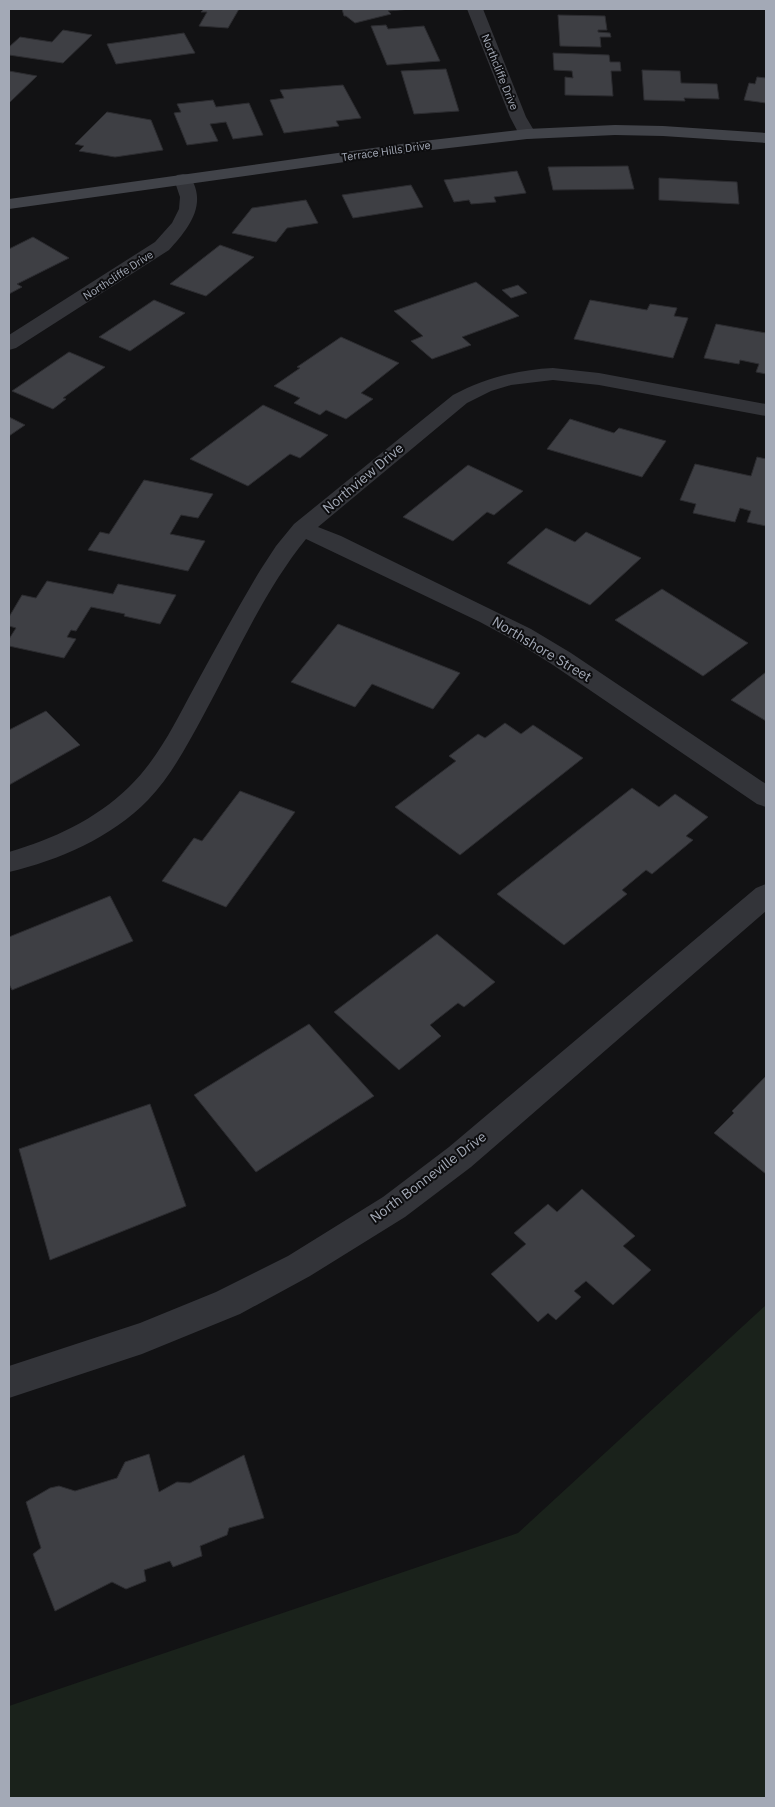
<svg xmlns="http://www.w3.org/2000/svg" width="775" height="1807" font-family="'IBM Plex Sans',sans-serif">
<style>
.green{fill:#1a221b}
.building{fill:#3e3f44;stroke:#2c2c30}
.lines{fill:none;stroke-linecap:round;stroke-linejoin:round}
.street{fill:#333439;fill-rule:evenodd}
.secondary{fill:#414349;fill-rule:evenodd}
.labels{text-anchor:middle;stroke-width:4;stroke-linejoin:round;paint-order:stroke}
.far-street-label{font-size:11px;fill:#a3a9b6;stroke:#0d0d0f}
.street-label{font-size:14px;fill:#a3a9b6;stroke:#0d0d0f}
</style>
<rect width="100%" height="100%" fill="#121214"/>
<polygon class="green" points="766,1305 766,1798 9,1798 9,1706 518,1533"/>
<g class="building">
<polygon points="204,9 239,9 228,28 199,26 207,12 201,12"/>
<polygon points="342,9 411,9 388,11 391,14 355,23 346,16 344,16"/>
<polygon points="558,15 605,16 607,30 598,30 598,32 610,33 611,37 600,37 601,47 560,46"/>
<polygon points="386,25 388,29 424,26 440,61 387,65 371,26"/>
<polygon points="63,30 92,35 63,63 9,55 9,47 20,37 52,42"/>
<polygon points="184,33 195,53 116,64 107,44"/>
<polygon points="553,53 609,55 610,62 620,62 621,71 611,71 613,96 565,95 565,77 573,78 572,71 554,70"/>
<polygon points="446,69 459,111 414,114 401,71"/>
<polygon points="642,70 680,71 681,83 717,84 719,99 684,98 685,101 644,100"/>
<polygon points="9,71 37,76 9,103"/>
<polygon points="757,77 766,78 766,103 744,100 749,83 755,84"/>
<polygon points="343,85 361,118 336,121 339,126 284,133 270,100 284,98 280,90"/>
<polygon points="213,100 216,107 249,103 263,135 233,139 226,122 210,124 218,141 187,145 174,113 181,112 177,104"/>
<polygon points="107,112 151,120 163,150 115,157 79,151 84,146 75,144"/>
<polygon points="628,166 634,189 553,190 548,167"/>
<polygon points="517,171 526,193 494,197 496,202 471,204 469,200 454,202 444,180"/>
<polygon points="659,178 737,182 739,204 659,200"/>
<polygon points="411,185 423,207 353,218 342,195"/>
<polygon points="306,200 318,223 287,228 276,242 232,233 252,208"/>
<polygon points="33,237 69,258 17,284 22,287 9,294 9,249"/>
<polygon points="220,245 254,257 206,296 170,284"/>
<polygon points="476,282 519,316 462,337 471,345 432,359 411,341 423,336 394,311"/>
<polygon points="518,285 527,293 511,298 502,290"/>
<polygon points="154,300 185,313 130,351 99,337"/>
<polygon points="590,300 647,310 650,304 677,308 674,316 688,318 673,358 574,339"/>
<polygon points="716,324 766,333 766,374 756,372 759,364 740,360 739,364 704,358"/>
<polygon points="341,337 399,363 361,393 373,399 346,419 326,410 320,415 294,403 300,398 274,386 300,368 297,367"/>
<polygon points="69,352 105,367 63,398 66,399 53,409 12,391"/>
<polygon points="263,405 328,435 300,458 290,454 248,486 190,459"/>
<polygon points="9,417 25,425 9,436"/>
<polygon points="570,419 614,433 619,428 666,441 642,477 547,449"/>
<polygon points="757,457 766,459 766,526 747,522 751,511 740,508 735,522 693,513 696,504 680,500 695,464 751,476"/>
<polygon points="468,465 523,491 494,515 487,512 453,541 403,517"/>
<polygon points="144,480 213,494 198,518 181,515 170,534 205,541 188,571 88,550 100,532 109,534"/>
<polygon points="546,528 575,542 586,532 641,558 590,605 507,563"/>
<polygon points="47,581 113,594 118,584 176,595 160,624 124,616 125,614 91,607 76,631 71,630 67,637 76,639 64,658 9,646 9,639 16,628 9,626 9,617 22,595 36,598"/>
<polygon points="662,589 748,643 703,676 615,620"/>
<polygon points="338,624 460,673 433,709 372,684 355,707 291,682"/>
<polygon points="766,672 766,721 731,700"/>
<polygon points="46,711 80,745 9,785 9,730"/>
<polygon points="505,723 521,734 533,725 583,758 460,855 395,807 456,761 449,756 478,734 485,738"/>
<polygon points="632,788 659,807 675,794 708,817 686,836 693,840 652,874 646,870 622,890 627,894 564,945 497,894"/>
<polygon points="240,791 295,812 226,907 162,881 194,838 202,841"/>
<polygon points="110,896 133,941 12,990 9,984 9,937"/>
<polygon points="437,934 495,982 464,1007 458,1003 430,1025 441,1036 399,1070 334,1012"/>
<polygon points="309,1024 374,1096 256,1172 194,1095"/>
<polygon points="766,1076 766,1174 714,1133 734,1113 732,1111"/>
<polygon points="150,1104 186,1206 50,1260 19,1149"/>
<polygon points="582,1189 635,1236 623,1246 651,1270 613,1305 586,1281 574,1291 581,1297 556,1320 548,1313 538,1322 491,1274 526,1244 514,1233 548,1204 557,1212"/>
<polygon points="149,1454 159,1492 177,1482 190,1483 244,1455 264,1518 229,1528 227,1535 200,1546 202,1556 173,1567 170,1561 144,1570 146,1581 126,1589 112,1582 55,1611 33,1554 41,1548 26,1502 50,1488 59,1486 75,1491 117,1478 125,1462"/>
</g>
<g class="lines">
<g class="street">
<polygon points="467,9 483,9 526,117 536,134 533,138 527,139 521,138 510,117"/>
<path d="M 183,174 L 189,175 C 209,204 188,229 169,250 L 16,348 L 9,350 L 9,335 L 155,242 L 172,223 L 179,209 L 180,197 L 174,179 L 177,175 Z"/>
<path d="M 553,368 L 599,373 L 766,404 L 766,416 L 599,385 L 553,380 L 511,385 L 491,391 L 467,403 L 318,527 L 341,536 L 531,629 L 571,653 L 766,784 L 766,807 L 757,804 L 553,665 L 515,641 L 480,622 L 306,539 C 263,592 235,658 202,718 C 186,747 171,776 148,800 C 111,838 59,860 9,872 L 9,852 C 53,839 95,820 129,787 C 158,759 176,721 195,686 C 217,646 238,607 261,569 L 276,546 L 294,524 L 453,395 C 485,378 516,370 553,368 Z"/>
<polygon points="766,884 766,911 471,1167 405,1217 310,1276 240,1314 142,1354 9,1398 9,1366 140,1323 216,1292 288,1256 383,1197 449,1147 756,888"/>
</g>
<polygon class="secondary" points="615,125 663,126 766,133 766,143 663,136 615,135 527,139 423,151 9,209 9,199 423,141 527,129"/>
</g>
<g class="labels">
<g class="far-street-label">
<text transform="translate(500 72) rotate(68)" y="4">Northcliffe Drive</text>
<text transform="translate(386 151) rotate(-8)" y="4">Terrace Hills Drive</text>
<text transform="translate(118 275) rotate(-33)" y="4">Northcliffe Drive</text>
</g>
<g class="street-label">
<text transform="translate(363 478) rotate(-40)" y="5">Northview Drive</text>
<text transform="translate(542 649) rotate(31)" y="5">Northshore Street</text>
<text transform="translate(428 1177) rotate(-37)" y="5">North Bonneville Drive</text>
</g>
</g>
<rect width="775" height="1807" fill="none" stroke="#a3a9b6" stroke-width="20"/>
</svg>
